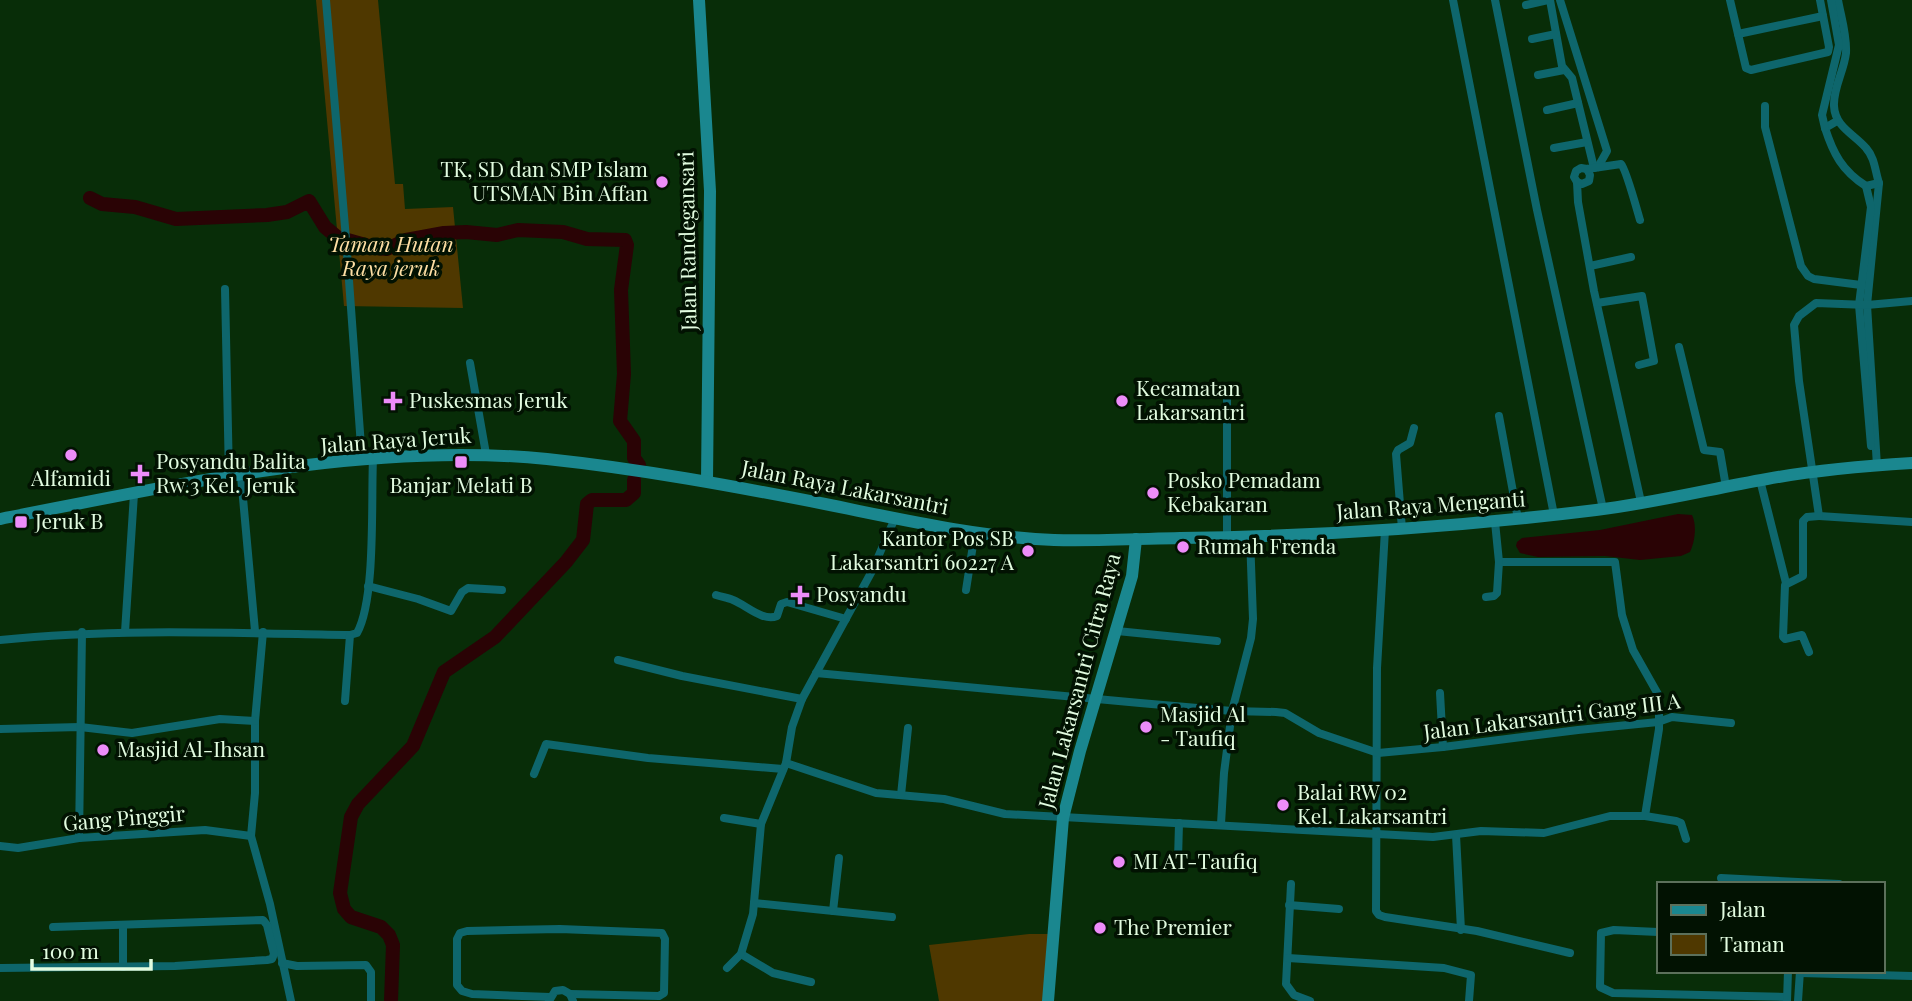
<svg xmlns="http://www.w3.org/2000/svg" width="1912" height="1001" font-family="'Playfair Display',serif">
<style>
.green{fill:#4f3800}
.water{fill:#2a0305}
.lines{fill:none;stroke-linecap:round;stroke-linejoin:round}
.river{stroke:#2a0305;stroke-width:14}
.street{stroke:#0e666c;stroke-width:8}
.secondary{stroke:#1a878f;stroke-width:12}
.poi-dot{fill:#ed8cf9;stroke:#021202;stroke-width:2.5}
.labels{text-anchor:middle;stroke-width:7;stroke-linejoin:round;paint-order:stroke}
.poi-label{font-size:21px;fill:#e2fce0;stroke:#021202;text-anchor:start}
.street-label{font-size:21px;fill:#e2fce0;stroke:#021202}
.park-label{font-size:21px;font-style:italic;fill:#fedfa4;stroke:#021202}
</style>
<rect width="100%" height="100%" fill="#082d08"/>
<g class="green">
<polygon points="316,0 378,0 395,184 403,184 405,209 453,207 463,308 344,306"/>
<polygon points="1029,934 1050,934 1045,1001 939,1001 929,945"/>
</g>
<path class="water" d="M 1678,514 L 1692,515 C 1697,525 1695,542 1690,552 L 1681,556 L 1640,560 L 1605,556 L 1538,557 L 1520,553 L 1516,546 L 1517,542 L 1522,538 L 1600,530 Z"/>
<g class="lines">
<g class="river">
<polyline points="90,198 102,204 135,207 176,219 267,215 287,212 309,201 325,227 337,237 376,248 387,249 406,240 444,233 466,232 497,235 518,230 563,232 587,239 625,240 627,245 621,290 624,374 620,421 634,441 634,458 639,465 638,471"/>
<polyline points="391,1001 393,945 389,935 381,927 351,917 344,909 340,893 351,817 358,804 413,746 444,672 495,637 566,562 583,540 587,504 592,500 626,500 634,493 634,480"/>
</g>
<g class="street">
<polyline points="326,0 346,239 362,460"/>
<polyline points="1453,0 1554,515"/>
<polyline points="1495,0 1537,210 1603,509"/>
<polyline points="1550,0 1562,66 1572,78 1594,168"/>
<polyline points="1560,0 1607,151 1598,167"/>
<polyline points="1730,0 1746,68 1751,70 1828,52 1829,47 1820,0"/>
<path d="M 1838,0 C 1841,17 1847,35 1846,53 C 1844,71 1833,88 1834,106 C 1835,127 1854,134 1866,148 C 1875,158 1875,171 1879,183 L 1867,305 L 1877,466"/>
<polyline points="1526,5 1548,0"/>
<polyline points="1738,34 1823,16"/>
<polyline points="1532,39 1556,34"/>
<polyline points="1538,75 1564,70"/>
<polyline points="1765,106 1765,127 1801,266 1808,276 1814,279 1861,285"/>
<polyline points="1547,110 1578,103"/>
<path d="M 1837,121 L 1825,128 C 1833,153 1842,171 1866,186 L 1879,183"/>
<polyline points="1825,128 1822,115 1839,45 1831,0"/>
<polyline points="1554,148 1587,142"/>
<polyline points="1577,182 1582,184 1589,181 1590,175 1587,169"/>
<polyline points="1866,186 1871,207 1859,305 1871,446"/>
<path d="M 1640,220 C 1637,210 1626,169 1621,164 L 1587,169 L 1581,168 L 1576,171 L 1574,177 L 1577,182 L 1578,202 L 1594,291 L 1641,502"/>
<polyline points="1590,266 1631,257"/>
<polyline points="225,289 229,477"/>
<polyline points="1912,301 1867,305 1816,303 1799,316 1794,325 1799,381 1819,516 1912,522"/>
<polyline points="1597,303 1642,296 1654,361 1639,365"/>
<polyline points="1679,347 1704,450 1720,452 1726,487"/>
<polyline points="470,363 486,454"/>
<polyline points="1227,400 1227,538"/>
<polyline points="1499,416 1518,519"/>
<polyline points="241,476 255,631"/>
<polyline points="1760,480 1786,583"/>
<polyline points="1402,529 1396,454 1398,450 1410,443 1414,428"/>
<polyline points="1385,530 1377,668 1376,911 1379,915 1385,917 1477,931 1570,953"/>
<polyline points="1499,562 1615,562 1622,615 1633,650 1659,696 1659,729 1645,816"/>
<polyline points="368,586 418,599 451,611 462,592 468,588 502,590"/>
<polyline points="966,590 975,532"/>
<path d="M 716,595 C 722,597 728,598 733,600 C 746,605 763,622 777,616 L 781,604 L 787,602 L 846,619"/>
<polyline points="1486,597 1494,596 1497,593 1499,562 1495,522"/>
<polyline points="1117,631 1217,641"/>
<polyline points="125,632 134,494"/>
<polyline points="263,632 255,721 255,793 251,836 270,904 291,1001"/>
<path d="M 0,640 C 116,628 233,633 350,635 L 357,633 C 376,599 371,501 373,459"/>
<polyline points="1809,652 1802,635 1785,639 1783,637 1785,585 1803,576 1803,521 1807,517 1819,516"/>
<polyline points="618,660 682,676 802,699"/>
<polyline points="816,673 1140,703 1232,711 1276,712 1285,713 1319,733 1378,753 1443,747 1578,730 1658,722 1672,717 1731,723"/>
<polyline points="1440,693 1443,747"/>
<polyline points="345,701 350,635"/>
<polyline points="0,729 80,727 132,733 220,719 255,721"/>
<polyline points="786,763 876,793 944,799 1005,814 1433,837 1481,831 1544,833 1610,816 1645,816 1676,821 1681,823 1686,839"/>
<polyline points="534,774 546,744 648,758 783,769"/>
<polyline points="901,795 908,728"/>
<polyline points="724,818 761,824"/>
<polyline points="1221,824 1224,773 1232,711 1251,638 1253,619 1250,537"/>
<polyline points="1456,835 1461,930"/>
<polyline points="79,838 82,632"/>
<polyline points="0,846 18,848 79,838 205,830 251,836"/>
<polyline points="1178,860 1179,823"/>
<polyline points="1721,878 1839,884"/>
<polyline points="1291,884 1286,984 1294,995 1310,1001"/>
<polyline points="754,903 892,917"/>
<polyline points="1289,905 1339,909"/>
<polyline points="833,911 839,858"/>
<polyline points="1658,932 1614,930 1601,933 1600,987 1613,993 1787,997"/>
<polyline points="741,954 773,973 811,982"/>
<polyline points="1288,958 1444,968 1471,975 1469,1001"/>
<polyline points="282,963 297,966 366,965 371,972 371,1001"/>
<polyline points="123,967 123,926"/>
<polyline points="0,968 175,966 267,960 272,959 274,954 267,925 263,920 53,927"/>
<polyline points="727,968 741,954 753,914 761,824 786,763 792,727 802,699 872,571 895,518"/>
<polyline points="1800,973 1912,976"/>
<polyline points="550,997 472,994 462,991 457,985 457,939 460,933 467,931 560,929 662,933 665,939 664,993 659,996 570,994"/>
<polyline points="549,1001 555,991 563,990 570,994 573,1001"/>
<polyline points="1787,1001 1788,971"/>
<polyline points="1798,1001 1800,971"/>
</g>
<g class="secondary">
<polyline points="699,0 710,191 707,481"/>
<path d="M 0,519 C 176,485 368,441 547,459 C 641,469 733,486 825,504 C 900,519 977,537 1054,540 C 1096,541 1138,539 1180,538 C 1319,536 1458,527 1596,510 C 1654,503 1710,489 1767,479 C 1815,470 1864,466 1912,463"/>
<polyline points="1048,1001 1063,818 1080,751 1132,576 1136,539"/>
</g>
</g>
<g class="poi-dot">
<circle cx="662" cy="182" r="7"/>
<path d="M389.5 390.5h7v7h7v7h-7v7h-7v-7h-7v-7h7z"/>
<circle cx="1122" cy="401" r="7"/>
<circle cx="71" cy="455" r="7"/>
<rect x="454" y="455" width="14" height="14" rx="3.5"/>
<path d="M136.5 463.5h7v7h7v7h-7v7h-7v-7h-7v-7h7z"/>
<circle cx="1153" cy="493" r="7"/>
<rect x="14" y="515" width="14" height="14" rx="3.5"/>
<circle cx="1183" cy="547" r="7"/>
<circle cx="1028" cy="551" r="7"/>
<path d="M796.5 584.5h7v7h7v7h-7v7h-7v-7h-7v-7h7z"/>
<circle cx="1146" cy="727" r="7"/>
<circle cx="103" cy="750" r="7"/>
<circle cx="1283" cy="805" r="7"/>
<circle cx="1119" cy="862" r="7"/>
<circle cx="1100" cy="928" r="7"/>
</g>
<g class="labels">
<g class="poi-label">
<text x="648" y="177" text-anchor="end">TK, SD dan SMP Islam<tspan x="648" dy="24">UTSMAN Bin Affan</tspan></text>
<text x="1136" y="396">Kecamatan<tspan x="1136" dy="24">Lakarsantri</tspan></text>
<text x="409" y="408">Puskesmas Jeruk</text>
<text x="156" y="469">Posyandu Balita<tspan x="156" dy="24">Rw.3 Kel. Jeruk</tspan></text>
<text x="71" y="486" text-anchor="middle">Alfamidi</text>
<text x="1167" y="488">Posko Pemadam<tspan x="1167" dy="24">Kebakaran</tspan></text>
<text x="461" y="493" text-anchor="middle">Banjar Melati B</text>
<text x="35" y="529">Jeruk B</text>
<text x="1014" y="546" text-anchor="end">Kantor Pos SB<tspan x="1014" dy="24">Lakarsantri 60227 A</tspan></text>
<text x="1197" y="554">Rumah Frenda</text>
<text x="816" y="602">Posyandu</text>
<text x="1160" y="722">Masjid Al<tspan x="1160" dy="24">- Taufiq</tspan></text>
<text x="117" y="757">Masjid Al-Ihsan</text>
<text x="1297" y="800">Balai RW 02<tspan x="1297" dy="24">Kel. Lakarsantri</tspan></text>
<text x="1133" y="869">MI AT-Taufiq</text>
<text x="1114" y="935">The Premier</text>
</g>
<g class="street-label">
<text transform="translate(688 241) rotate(-91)" y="7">Jalan Randegansari</text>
<text transform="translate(396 441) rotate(-4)" y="7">Jalan Raya Jeruk</text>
<text transform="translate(845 488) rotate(11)" y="7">Jalan Raya Lakarsantri</text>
<text transform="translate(1431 506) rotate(-4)" y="7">Jalan Raya Menganti</text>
<text transform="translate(1080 681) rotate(-75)" y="7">Jalan Lakarsantri Citra Raya</text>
<text transform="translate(1552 717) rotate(-7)" y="7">Jalan Lakarsantri Gang III A</text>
<text transform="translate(124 819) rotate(-5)" y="7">Gang Pinggir</text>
</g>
<g class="park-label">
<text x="391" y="252">Taman Hutan<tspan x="391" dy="24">Raya jeruk</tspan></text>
</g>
</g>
<rect x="1657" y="882" width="228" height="91" fill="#021202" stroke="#5c705b" stroke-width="2"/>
<rect x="1671" y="905" width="35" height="10" fill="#1a878f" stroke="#5c705b" stroke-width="2"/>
<text x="1720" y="917" font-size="21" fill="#e2fce0">Jalan</text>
<rect x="1671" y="934" width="35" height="21" fill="#4f3800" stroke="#5c705b" stroke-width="2"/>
<text x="1720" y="952" font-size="21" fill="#e2fce0">Taman</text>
<path d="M32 959v10h119v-10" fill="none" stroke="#e2fce0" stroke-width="3.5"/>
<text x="42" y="959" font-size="21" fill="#e2fce0" stroke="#021202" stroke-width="5" paint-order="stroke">100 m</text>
</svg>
